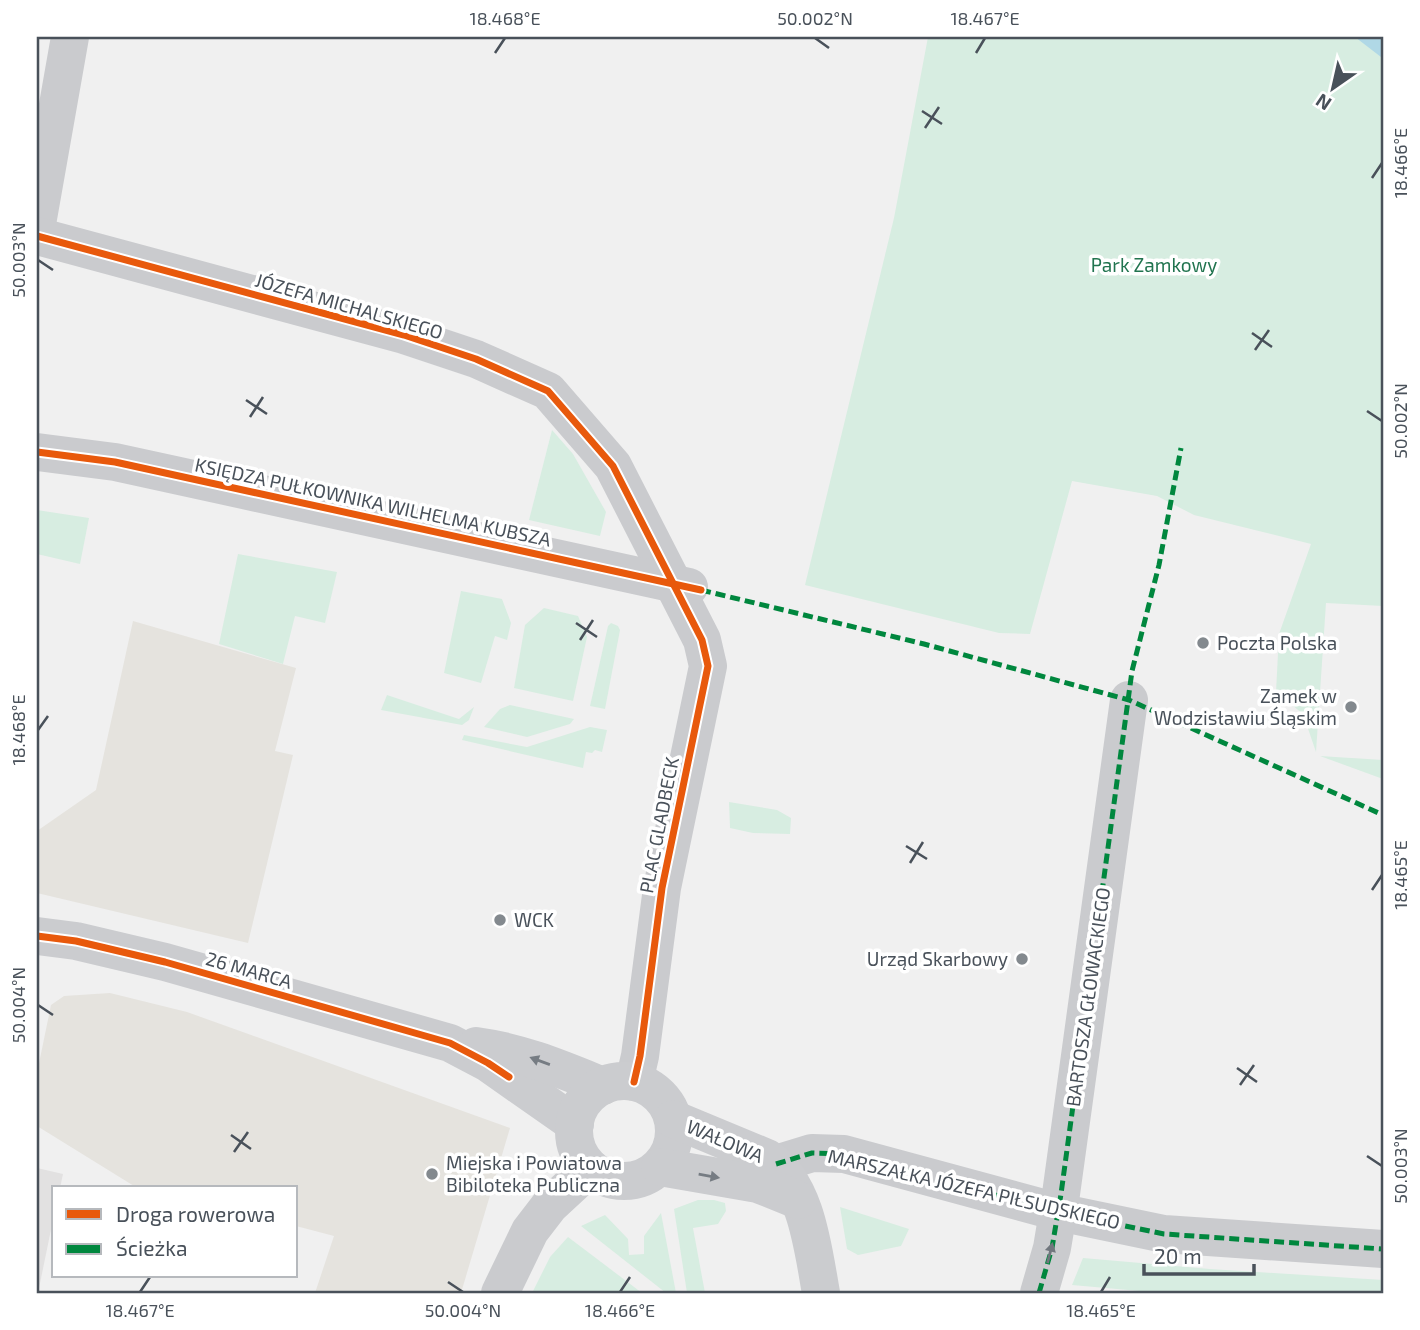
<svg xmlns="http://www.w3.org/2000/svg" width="1420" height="1330" font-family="'Exo 2',sans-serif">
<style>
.commercial{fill:#e5e3de}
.education{fill:#e2e1e1}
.green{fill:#d7ede1}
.water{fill:#b0d8e6}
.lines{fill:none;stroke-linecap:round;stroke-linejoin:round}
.street{stroke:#cacbce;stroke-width:38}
.secondary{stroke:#cbcccf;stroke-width:38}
.quiet{stroke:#00873e;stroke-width:5;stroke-dasharray:10 5;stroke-linecap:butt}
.cycleway-casing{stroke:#fff;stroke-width:11}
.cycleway{stroke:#e8590c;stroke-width:7}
.oneway{fill:#767c83}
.oneway2{fill:#70767d}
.ticks{fill:none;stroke:#49515a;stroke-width:2.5}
.poi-dot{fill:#83898e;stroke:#fff;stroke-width:2.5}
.labels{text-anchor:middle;stroke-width:7;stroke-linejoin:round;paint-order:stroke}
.park-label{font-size:19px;fill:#21744f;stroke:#fff}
.street-label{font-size:19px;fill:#49515a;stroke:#fff}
.poi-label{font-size:19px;fill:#49515a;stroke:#fff;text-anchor:start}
.neatline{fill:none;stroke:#49515a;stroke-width:2.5}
.ticks-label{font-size:18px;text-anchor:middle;fill:#49515a}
</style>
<rect width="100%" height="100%" fill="#f0f0f0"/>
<g class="commercial">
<polygon points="133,621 296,668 275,751 293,755 248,943 37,893 37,831 96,790"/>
<polygon points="110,993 187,1012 510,1128 461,1293 315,1293 334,1236 296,1226 296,1188 143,1188 134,1186 37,1126 37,1073 51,1005 64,996"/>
</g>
<polygon class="education" points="37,1168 63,1174 60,1188 54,1188 54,1215 38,1293"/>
<g class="green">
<polygon points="928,37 1383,37 1383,606 1326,603 1316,752 1303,714 1276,692 1279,634 1311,544 1194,515 1157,496 1072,481 1030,634 999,633 805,585 894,218"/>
<polygon points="552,430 573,454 606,512 600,536 529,520"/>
<polygon points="37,510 89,518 80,564 37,554"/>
<polygon points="238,554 337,572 325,623 295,616 283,664 219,644"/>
<polygon points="461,591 502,599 511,623 507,640 495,636 481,683 444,673"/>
<polygon points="544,608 578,616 587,637 573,701 514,688 525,625"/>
<polygon points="611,623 618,626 620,630 605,709 590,706 608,626"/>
<polygon points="387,695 459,719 474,707 469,720 462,725 381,710"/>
<polygon points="510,705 574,719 570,724 527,737 484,727 500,709"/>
<polygon points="590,727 607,730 602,752 595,750 592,753 586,752 583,768 462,740 464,735 527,747"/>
<polygon points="1320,756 1383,760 1383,779"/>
<polygon points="729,802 777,810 791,818 790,834 753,833 730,828"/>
<polygon points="698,1200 714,1200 725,1203 726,1211 718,1224 693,1228 705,1293 687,1293 674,1209"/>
<polygon points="840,1207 909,1229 901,1246 858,1255 847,1249"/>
<polygon points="661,1213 676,1293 666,1293 581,1226 605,1215 628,1239 629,1255 644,1254 644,1236"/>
<polygon points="568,1237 642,1293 532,1293 550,1257"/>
<polygon points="1083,1258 1210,1269 1383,1280 1383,1293 1162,1293 1072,1285"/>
</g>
<polygon class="water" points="1355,37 1383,37 1383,57 1381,57"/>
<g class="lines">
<g class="street">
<polyline points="37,224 70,37"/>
<polyline points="37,236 404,335 476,359 548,391 613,466 702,640 708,666 662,888 640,1056 634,1082"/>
<polyline points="37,452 115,462 689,587"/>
<polyline points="776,1164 812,1153 844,1154 1058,1212 1164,1234 1383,1249"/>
<polyline points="500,1293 530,1231 550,1205 590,1168"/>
<polyline points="1039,1293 1052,1248 1061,1194 1129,700"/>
</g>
<g class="secondary">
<polyline points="37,936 76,941 165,962 450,1043 488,1063 575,1124"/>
<path d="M 476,1046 C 521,1052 561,1069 603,1086"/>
<circle cx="624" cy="1131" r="50"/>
<path d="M 673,1119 L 767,1158 C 807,1185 813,1249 821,1293"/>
<polyline points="660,1167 758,1184 798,1200"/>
</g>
<g class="quiet">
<polyline points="701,590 924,644 1129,700 1383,815"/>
<polyline points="776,1164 812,1153 844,1154 1058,1212 1164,1234 1383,1249"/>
<polyline points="1039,1293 1052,1248 1061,1194 1132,671 1159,565 1181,448"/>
</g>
<g class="cycleway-casing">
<g id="cycleway">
<polyline points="37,236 404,335 476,359 548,391 613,466 702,640 708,666 662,888 640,1056 634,1082"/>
<polyline points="37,452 115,462 701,590"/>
<polyline points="37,936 76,941 165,962 450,1043 488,1063 509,1077"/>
</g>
</g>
<use href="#cycleway" class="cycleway"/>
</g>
<defs><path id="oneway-solid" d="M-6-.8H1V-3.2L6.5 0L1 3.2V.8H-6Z" transform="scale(1.75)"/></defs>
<g class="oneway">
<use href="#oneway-solid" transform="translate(540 1061) rotate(-160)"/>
<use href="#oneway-solid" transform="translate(709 1176) rotate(10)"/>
</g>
<use class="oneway2" href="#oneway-solid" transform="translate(1050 1253) rotate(-76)"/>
<path class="ticks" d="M 815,38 L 829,48M 495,53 L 505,38M 976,53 L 985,38M 922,111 L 942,124M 925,128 L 939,107M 1372,178 L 1382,163M 38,260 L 53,270M 1252,333 L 1272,347M 1255,350 L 1269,330M 246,400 L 267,414M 1367,411 L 1382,421M 250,417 L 263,397M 576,623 L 597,637M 580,640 L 593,620M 38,730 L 48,716M 906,846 L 927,859M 910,863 L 923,842M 1372,890 L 1382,875M 38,1005 L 53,1015M 1237,1068 L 1257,1082M 1240,1085 L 1254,1065M 231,1135 L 251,1149M 234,1152 L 248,1132M 1367,1156 L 1382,1166M 448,1282 L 463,1292M 140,1292 L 150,1277M 620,1292 L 630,1277M 1101,1292 L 1110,1277"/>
<g class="poi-dot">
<circle cx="1203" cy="643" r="7"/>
<circle cx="1351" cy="707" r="7"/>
<circle cx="500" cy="920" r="7"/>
<circle cx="1022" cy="959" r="7"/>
<circle cx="432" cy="1174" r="7"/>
</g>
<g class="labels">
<g class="park-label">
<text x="1154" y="272">Park Zamkowy</text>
</g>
<g class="street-label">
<text transform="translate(349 306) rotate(16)" y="7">JÓZEFA MICHALSKIEGO</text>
<text transform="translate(373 502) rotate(12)" y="7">KSIĘDZA PUŁKOWNIKA WILHELMA KUBSZA</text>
<text transform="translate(659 825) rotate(-79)" y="7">PLAC GLADBECK</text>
<text transform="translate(249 970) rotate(16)" y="7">26 MARCA</text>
<text transform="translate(1088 997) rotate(-82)" y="7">BARTOSZA GŁOWACKIEGO</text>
<text transform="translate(725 1141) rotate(23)" y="7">WAŁOWA</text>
<text transform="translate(974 1189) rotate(13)" y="7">MARSZAŁKA JÓZEFA PIŁSUDSKIEGO</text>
</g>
<g class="poi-label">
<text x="1217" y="650">Poczta Polska</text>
<text x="1337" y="703" text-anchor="end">Zamek w<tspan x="1337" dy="22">Wodzisławiu Śląskim</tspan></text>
<text x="514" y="927">WCK</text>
<text x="1008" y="966" text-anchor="end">Urząd Skarbowy</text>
<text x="446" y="1170">Miejska i Powiatowa<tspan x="446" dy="22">Bibiloteka Publiczna</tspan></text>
</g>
</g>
<rect width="1420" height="1330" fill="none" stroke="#ffffff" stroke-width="77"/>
<rect x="52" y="1186" width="245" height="91" fill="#ffffff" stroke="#b6b9bd" stroke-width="2"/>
<rect x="66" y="1209" width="35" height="10" fill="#e8590c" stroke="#b6b9bd" stroke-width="2"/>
<text x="116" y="1222" font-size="21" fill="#49515a">Droga rowerowa</text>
<rect x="66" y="1244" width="35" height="10" fill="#00873e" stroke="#b6b9bd" stroke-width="2"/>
<text x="116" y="1256" font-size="21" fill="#49515a">Ścieżka</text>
<g transform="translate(1333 88) rotate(214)" stroke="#ffffff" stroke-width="5" paint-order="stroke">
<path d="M0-5L12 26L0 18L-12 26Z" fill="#49515a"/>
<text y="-10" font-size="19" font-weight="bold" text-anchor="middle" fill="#49515a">N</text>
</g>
<path d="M1144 1264v10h110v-10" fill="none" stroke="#49515a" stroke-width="3.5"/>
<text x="1154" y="1264" font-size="21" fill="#49515a" stroke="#ffffff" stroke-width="5" paint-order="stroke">20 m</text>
<rect x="38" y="38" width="1344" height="1254" class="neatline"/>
<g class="ticks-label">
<text x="505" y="25">18.468°E</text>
<text x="815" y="25">50.002°N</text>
<text x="985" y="25">18.467°E</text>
<text transform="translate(1401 163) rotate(-90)" y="6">18.466°E</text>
<text transform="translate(19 260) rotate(-90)" y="6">50.003°N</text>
<text transform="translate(1401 421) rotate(-90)" y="6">50.002°N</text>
<text transform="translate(19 730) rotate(-90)" y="6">18.468°E</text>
<text transform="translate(1401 875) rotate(-90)" y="6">18.465°E</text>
<text transform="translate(19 1005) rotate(-90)" y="6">50.004°N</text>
<text transform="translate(1401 1166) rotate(-90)" y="6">50.003°N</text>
<text x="140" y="1317">18.467°E</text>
<text x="463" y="1317">50.004°N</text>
<text x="620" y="1317">18.466°E</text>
<text x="1101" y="1317">18.465°E</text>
</g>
</svg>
